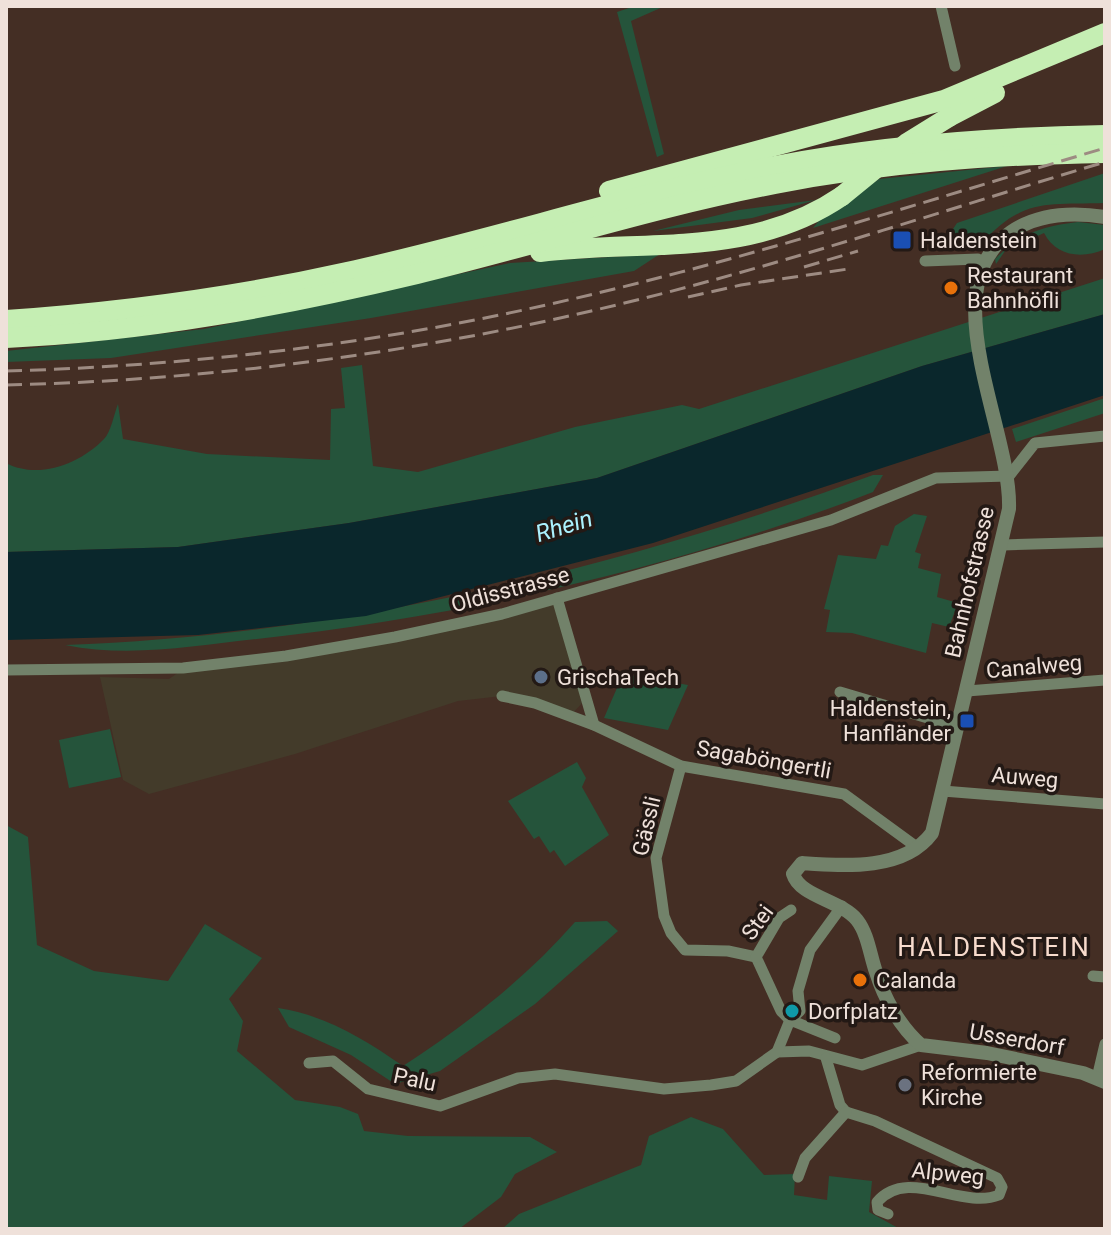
<svg xmlns="http://www.w3.org/2000/svg" width="1111" height="1235" font-family="Roboto,sans-serif">
<style>
.industrial{fill:#433b2a}
.green{fill:#25543b}
.water{fill:#0a272c}
.lines{fill:none;stroke-linecap:round;stroke-linejoin:round}
.minor{stroke:#72826a;stroke-width:11}
.tertiary{stroke:#72826a;stroke-width:14}
.motorway{stroke:#c5eeb3;stroke-width:20}
.rail{stroke:#9d8b82;stroke-width:3;stroke-dasharray:16 8;stroke-linecap:butt}
.motorway-bridge{stroke:#c5eeb3;stroke-width:20}
.transit-dot{fill:#1a4fb4;stroke:#231915;stroke-width:3}
.food-dot{fill:#e8710a;stroke:#231915;stroke-width:3}
.service-dot{fill:#5c6f8a;stroke:#231915;stroke-width:3}
.culture-dot{fill:#0f9aa8;stroke:#231915;stroke-width:3}
.worship-dot{fill:#6b7280;stroke:#231915;stroke-width:3}
.labels{text-anchor:middle;stroke-width:7;stroke-linejoin:round;paint-order:stroke}
.poi-label{font-size:22px;fill:#efe1da;stroke:#231915;text-anchor:start}
.street-label{font-size:22px;fill:#efe1da;stroke:#231915}
.water-label{font-size:24px;font-style:italic;fill:#abf1fe;stroke:#231915}
.quarter-label{font-size:26px;letter-spacing:2px;fill:#f7dbcd;stroke:#231915}
</style>
<rect width="100%" height="100%" fill="#442e24"/>
<polygon class="industrial" points="554,604 584,701 572,714 502,696 458,701 295,754 149,794 123,780 100,677 169,679 182,670"/>
<g class="green">
<polygon points="635,6 665,6 631,21 664,154 657,157 617,12"/>
<polygon points="1007,166 813,228 822,217 879,179"/>
<path d="M 1105,173 L 1105,203 C 1046,205 1023,197 979,246 L 943,244 L 957,223 Z"/>
<polygon points="816,200 752,218 653,231 739,210"/>
<path d="M 1078,222 L 1105,225 L 1105,249 C 1083,259 1056,257 1044,233 L 1005,251 L 996,264 L 995,259 C 1020,233 1043,226 1078,222 Z"/>
<polygon points="660,254 634,271 371,318 111,358 6,362 6,351 204,329 510,263"/>
<path d="M 1105,278 L 1105,314 L 922,366 L 597,478 L 349,523 L 178,547 L 6,552 L 6,463 C 38,480 80,464 104,439 C 111,432 114,414 118,404 L 123,439 L 207,454 L 330,460 L 331,409 L 345,408 L 341,368 L 362,365 L 373,466 L 418,472 L 575,427 L 682,405 L 699,409 Z"/>
<polygon points="1105,398 1105,413 1016,442 1012,429"/>
<path d="M 873,475 L 883,475 L 873,492 C 677,568 467,615 257,639 C 194,646 128,658 65,645 C 341,635 614,570 873,475 Z"/>
<polygon points="914,514 927,516 915,552 921,554 918,568 941,574 937,597 958,603 949,627 932,623 926,653 852,633 826,632 830,610 824,609 838,555 876,559 881,545 888,546 895,526"/>
<polygon points="623,674 688,685 668,730 604,718"/>
<polygon points="110,729 121,777 69,788 59,740"/>
<polygon points="577,762 586,778 582,787 609,835 565,866 554,850 550,853 539,836 534,839 508,801"/>
<polygon points="6,825 28,837 37,945 94,971 168,981 205,924 262,958 229,999 243,1021 237,1051 295,1100 340,1107 358,1114 364,1131 408,1136 530,1137 557,1152 515,1174 501,1197 459,1229 6,1229"/>
<path d="M 607,921 L 618,931 L 535,1004 L 440,1071 L 395,1084 L 351,1055 L 289,1027 L 278,1008 C 325,1015 364,1039 403,1066 C 466,1025 526,978 575,922 Z"/>
<polygon points="691,1117 723,1129 764,1175 795,1174 794,1195 827,1200 829,1176 872,1181 869,1212 900,1229 502,1229 519,1214 641,1165 649,1136"/>
</g>
<polygon class="water" points="1105,314 1105,395 653,543 366,616 198,635 6,640 6,552 178,547 349,523 597,478 922,366"/>
<g class="lines">
<g class="minor">
<polyline points="941,6 955,66"/>
<polyline points="925,261 978,259 984,263"/>
<polyline points="1003,545 1105,542"/>
<polyline points="557,598 594,725"/>
<polyline points="6,670 183,668 286,656 395,637 502,614 831,520 936,478 1009,476 1035,443 1105,436"/>
<polyline points="967,691 1105,680"/>
<polyline points="840,692 958,727"/>
<polyline points="502,696 535,703 594,725 681,766 844,794 918,848"/>
<polyline points="681,766 656,858 664,916 671,933 685,950 728,951 756,957 781,1011 790,1020 800,1011 798,991 810,950 842,906"/>
<polyline points="943,791 1105,804"/>
<polyline points="756,957 779,918 791,910"/>
<polyline points="1093,976 1105,977"/>
<polyline points="777,1052 809,1051 862,1065 921,1045"/>
<polyline points="826,1058 840,1105 846,1112"/>
<polyline points="309,1063 333,1061 368,1089 440,1106 518,1078 555,1074 664,1089 711,1085 736,1081 777,1052 790,1020 835,1038"/>
<polyline points="1097,1078 1105,1044"/>
<path d="M 846,1112 L 875,1121 L 997,1178 L 1002,1187 L 999,1195 C 961,1210 908,1166 877,1202 L 878,1210 L 888,1214"/>
<polyline points="798,1177 805,1158 846,1112"/>
</g>
<path class="tertiary" d="M 1105,217 C 1073,212 1039,213 1011,232 C 930,288 1012,429 1009,509 L 932,833 C 904,871 844,866 802,863 L 793,874 C 800,897 841,900 857,920 C 868,934 870,955 876,972 C 884,998 900,1027 921,1045 L 987,1053 L 1083,1073 L 1105,1082"/>
<g class="motorway">
<polyline points="949,117 995,93"/>
<polyline points="609,191 944,100 1105,33"/>
<path d="M 540,252 C 644,239 750,259 842,196"/>
<path d="M 6,320 C 120,312 235,297 347,272 C 490,241 630,194 775,166 C 884,145 994,137 1105,135"/>
<path d="M 6,338 C 144,332 283,306 417,274 C 537,245 654,207 775,184 C 884,162 994,155 1105,153"/>
</g>
<g class="rail">
<polyline points="804,267 858,251"/>
<polyline points="688,297 741,285 848,269"/>
<path d="M 6,371 C 187,366 369,345 546,305 C 735,263 919,203 1105,148"/>
<path d="M 6,385 C 219,380 433,351 641,299 C 797,260 951,208 1105,162"/>
</g>
<polyline class="motorway-bridge" points="842,196 907,143 949,117"/>
</g>
<g class="transit-dot">
<rect x="892" y="230" width="20" height="20" rx="4"/>
<rect x="959" y="713" width="16" height="16" rx="4"/>
</g>
<g class="food-dot">
<circle cx="951" cy="288" r="8"/>
<circle cx="860" cy="980" r="8"/>
</g>
<circle class="service-dot" cx="541" cy="677" r="8"/>
<circle class="culture-dot" cx="792" cy="1011" r="8"/>
<circle class="worship-dot" cx="905" cy="1085" r="8"/>
<g class="labels">
<g class="poi-label">
<text x="920" y="248">Haldenstein</text>
<text x="967" y="283">Restaurant<tspan x="967" dy="25">Bahnhöfli</tspan></text>
<text x="557" y="685">GrischaTech</text>
<text x="951" y="716" text-anchor="end">Haldenstein,<tspan x="951" dy="25">Hanfländer</tspan></text>
<text x="876" y="988">Calanda</text>
<text x="808" y="1019">Dorfplatz</text>
<text x="921" y="1080">Reformierte<tspan x="921" dy="25">Kirche</tspan></text>
</g>
<g class="street-label">
<text transform="translate(969 582) rotate(-77)" y="8">Bahnhofstrasse</text>
<text transform="translate(510 589) rotate(-15)" y="8">Oldisstrasse</text>
<text transform="translate(1034 666) rotate(-5)" y="8">Canalweg</text>
<text transform="translate(764 759) rotate(10)" y="8">Sagaböngertli</text>
<text transform="translate(1025 777) rotate(5)" y="8">Auweg</text>
<text transform="translate(646 826) rotate(-77)" y="8">Gässli</text>
<text transform="translate(757 922) rotate(-54)" y="8">Stei</text>
<text transform="translate(1017 1039) rotate(10)" y="8">Usserdorf</text>
<text transform="translate(415 1079) rotate(12)" y="8">Palu</text>
<text transform="translate(948 1173) rotate(6)" y="8">Alpweg</text>
</g>
<g class="water-label">
<text transform="translate(564 526) rotate(-17)" y="8">Rhein</text>
</g>
<g class="quarter-label">
<text x="994" y="956">HALDENSTEIN</text>
</g>
</g>
<rect width="1111" height="1235" fill="none" stroke="#efe1da" stroke-width="16"/>
</svg>
